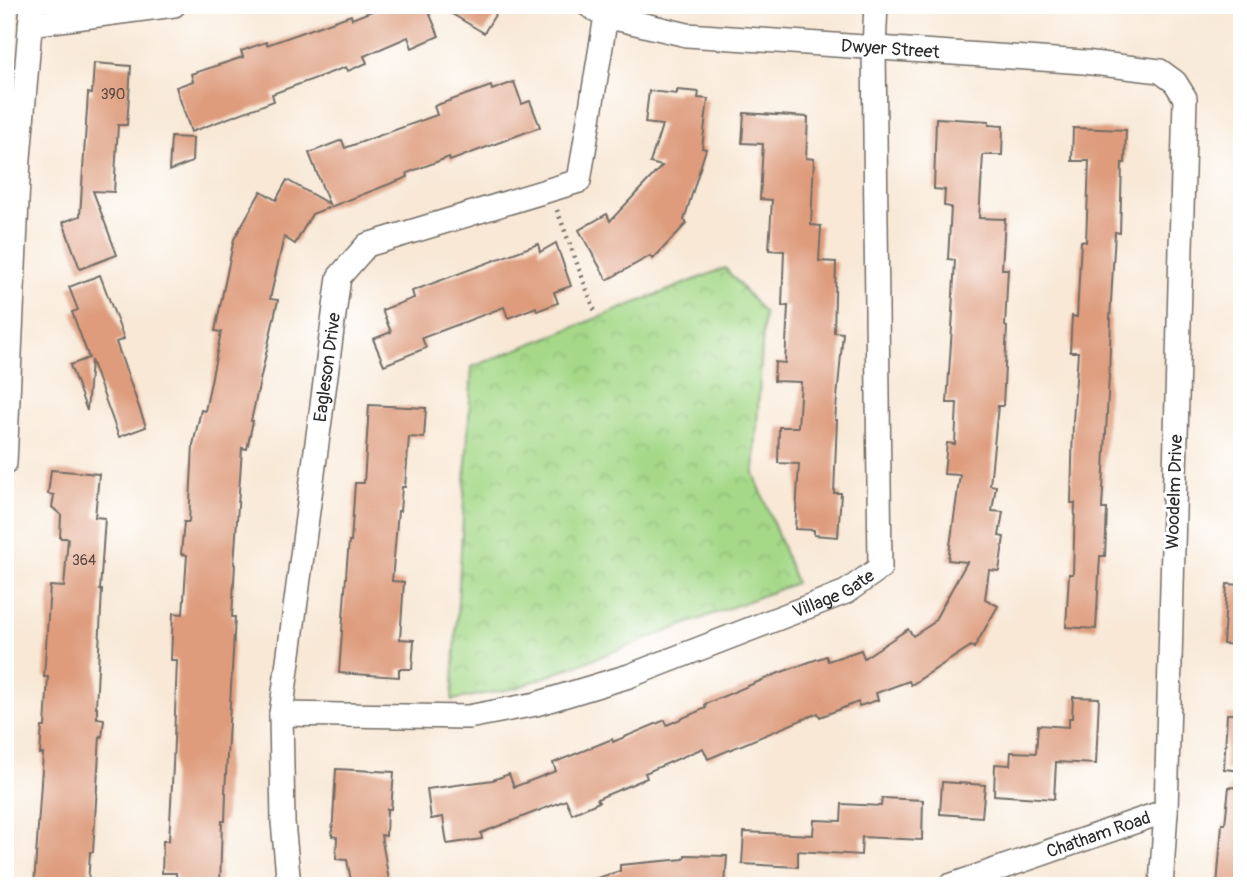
<svg xmlns="http://www.w3.org/2000/svg" width="1247" height="891" font-family="Pangolin,sans-serif">
<style>
.park{fill:url(#park-crowns);stroke:#68825a;stroke-width:2}
.building{fill:#de9c7d}
.lines{fill:none;stroke-linecap:round;stroke-linejoin:round}
.minor-casing{stroke:#736d66;stroke-width:26}
.path{stroke:#736d66;stroke-width:4.5;stroke-dasharray:2 5;stroke-linecap:butt}
.minor{stroke:#fff;stroke-width:23}
.labels{text-anchor:middle;stroke-width:6;stroke-linejoin:round;paint-order:stroke}
.number-label{font-size:14px;fill:#584740}
.street-label{font-size:18px;fill:#2b2b2b;stroke:#fff}
</style>
<defs>
<pattern id="park-crowns" width="20" height="18" patternUnits="userSpaceOnUse" patternTransform="scale(1.75)"><rect width="20" height="18" fill="#a5d988"/><path d="M2 6a3 3 0 1 1 6 0M12 15a3 3 0 1 1 6 0" fill="none" stroke="#8eba76"/></pattern>
</defs>
<rect width="100%" height="100%" fill="#fff"/>
<filter id="ink" filterUnits="userSpaceOnUse"><feTurbulence type="fractalNoise" baseFrequency=".0143" numOctaves="2"/><feDisplacementMap in="SourceGraphic" scale="14" xChannelSelector="R" yChannelSelector="G"/><feConvolveMatrix kernelMatrix="1 2 1 2 8 2 1 2 1" color-interpolation-filters="sRGB"/></filter>
<filter id="wash" filterUnits="userSpaceOnUse"><feTurbulence type="fractalNoise" baseFrequency=".00686" numOctaves="4" result="noise"/><feDisplacementMap in="SourceGraphic" scale="28" xChannelSelector="R" yChannelSelector="G"/><feGaussianBlur stdDeviation="1.57" result="paint"/><feColorMatrix in="noise" values="0 0 0 0 0 0 0 0 0 0 0 0 0 0 0 0 0 1.4 0 .05"/><feComposite in="paint" operator="in"/></filter>
<g filter="url(#wash)">
<rect width="100%" height="100%" fill="#f8e8d5"/>
<polygon class="park" points="725,268 764,313 754,473 796,583 516,688 452,700 472,367"/>
<g id="blocks">
<g class="building">
<polygon points="387,5 426,5 439,36 412,48 408,37 364,56 367,63 348,71 346,67 272,94 274,101 191,132 176,87 193,81 191,74 243,57 241,51 266,42 267,45 351,15 352,19"/>
<polygon points="437,5 501,5 484,33"/>
<polygon points="94,63 131,66 127,125 118,125 114,192 93,191 117,255 80,269 63,222 80,216 88,93 92,94"/>
<polygon points="514,82 522,104 530,101 540,127 450,161 449,157 407,173 408,177 312,214 295,244 284,237 270,299 278,300 251,421 253,421 247,449 242,448 234,564 235,564 232,617 235,617 225,792 226,793 225,821 222,821 220,886 177,886 176,873 162,873 163,841 169,841 173,766 177,660 171,660 173,613 183,614 187,555 181,554 184,522 189,522 193,445 201,410 205,411 221,332 215,331 234,239 261,191 276,200 287,180 329,204 309,153 342,140 345,148 437,115 434,106 491,86 492,90"/>
<polygon points="677,90 699,92 698,98 708,99 702,148 706,149 684,220 687,223 653,259 650,256 607,280 579,230 607,214 610,221 662,166 650,163 662,125 645,123 649,91 677,94"/>
<polygon points="744,113 808,117 806,158 814,159 811,225 821,226 819,261 836,262 834,332 843,333 835,420 837,420 834,493 841,493 838,537 814,535 814,530 795,529 799,464 778,463 779,427 798,427 801,382 774,381 775,362 785,363 788,306 782,306 784,251 769,250 772,200 760,199 763,144 742,143"/>
<polygon points="936,118 989,121 989,125 1003,126 1002,155 983,155 979,218 1005,219 1002,269 1008,269 1005,326 1007,327 1003,406 998,406 990,485 996,486 992,511 1003,512 999,536 1004,537 999,571 989,570 985,599 998,606 974,648 971,646 911,685 909,681 876,693 878,700 859,706 858,702 820,717 818,713 708,759 703,748 645,773 647,778 597,799 599,802 572,814 566,800 481,833 482,839 447,844 443,817 431,819 427,789 493,780 509,774 514,787 556,771 553,763 612,739 613,742 665,720 667,725 706,708 705,704 779,673 826,656 828,661 861,650 864,658 908,629 913,636 933,623 967,562 948,560 960,475 944,474 947,443 955,444 957,403 947,403 953,312 952,312 955,260 948,259 951,207 944,206 945,190 934,189"/>
<polygon points="1073,128 1126,130 1125,163 1122,163 1120,233 1115,232 1110,319 1111,319 1109,375 1102,509 1107,509 1105,556 1100,556 1096,629 1066,627 1069,574 1073,574 1075,503 1071,503 1073,421 1078,352 1070,352 1072,316 1077,317 1081,241 1086,242 1089,161 1072,161"/>
<polygon points="171,137 193,138 192,162 169,171"/>
<polygon points="556,243 571,286 554,292 558,303 537,311 536,307 508,318 504,307 422,338 426,348 384,365 373,339 391,332 382,310 414,298 412,291 538,244 540,252"/>
<polygon points="100,275 124,339 116,342 146,427 119,437 91,360 87,411 70,365 89,358 72,312 78,310 69,287"/>
<polygon points="369,405 426,408 424,438 409,437 405,487 402,487 400,511 398,511 392,581 404,582 400,639 414,640 412,669 399,669 399,677 339,673 347,563 349,542 351,542 355,483 364,483"/>
<polygon points="51,470 99,474 95,517 105,518 100,590 102,590 96,707 97,707 97,718 104,719 102,737 100,736 93,852 90,852 88,886 34,886 43,754 40,754 42,727 45,727 48,677 44,677 50,586 64,587 68,538 60,538 61,515 52,507 54,495 48,494"/>
<polygon points="1227,584 1242,585 1242,645 1223,644"/>
<polygon points="1073,697 1099,698 1096,764 1056,762 1054,799 994,795 995,764 1010,765 1011,752 1036,753 1038,725 1069,727 1069,718 1072,718"/>
<polygon points="1227,714 1242,714 1242,771 1224,769"/>
<polygon points="336,769 394,772 391,809 387,809 386,836 381,835 390,886 352,886 347,860 336,859 337,837 332,836"/>
<polygon points="942,782 985,785 982,817 940,814"/>
<polygon points="1229,787 1242,788 1242,886 1217,886 1222,824 1225,824"/>
<polygon points="882,798 923,800 922,840 862,837 861,855 798,851 798,867 742,864 744,832 813,835 814,820 841,821 842,804 881,806"/>
<polygon points="685,855 727,856 725,886 586,886 585,882 620,871 620,865 684,859"/>
</g>
</g>
</g>
<g filter="url(#ink)">
<use href="#blocks" fill-opacity="0" stroke="#736d66" stroke-width="2"/>
<g class="lines">
<g class="minor-casing">
<g id="minor">
<path id="s1" d="M 588,5 L 606,16 L 687,35 L 1084,62 L 1160,71 L 1175,82 L 1185,98 L 1166,811 L 1161,886"/>
<polyline points="30,24 174,5"/>
<polyline points="5,463 19,158 32,5"/>
<path id="s2" d="M 281,714 L 468,717 L 536,704 L 629,676 L 846,592 L 880,568 L 874,47 L 876,5"/>
<path id="s3" d="M 289,886 L 283,822 L 281,714 L 339,277 L 367,245 L 579,181 L 606,16"/>
<path id="s4" d="M 949,886 L 1166,811"/>
</g>
</g>
<polyline class="path" points="557,210 596,314"/>
<use href="#minor" class="minor"/>
</g>
</g>
<g class="labels">
<g class="number-label">
<text x="113" y="99">390</text>
<text x="84" y="565">364</text>
</g>
<g class="street-label">
<text dy="6" stroke="none"><textPath href="#s1" startOffset="308">Dwyer Street</textPath></text>
<text dy="6" stroke="none"><textPath href="#s3" startOffset="522">Eagleson Drive</textPath></text>
<text transform="translate(1174 492) rotate(-88)" y="6">Woodelm Drive</text>
<text dy="6" stroke="none"><textPath href="#s2" startOffset="574">Village Gate</textPath></text>
<text dy="6" stroke="none"><textPath href="#s4" startOffset="158">Chatham Road</textPath></text>
</g>
</g>
<rect width="1247" height="891" fill="none" stroke="#fff" stroke-width="28"/>
</svg>
